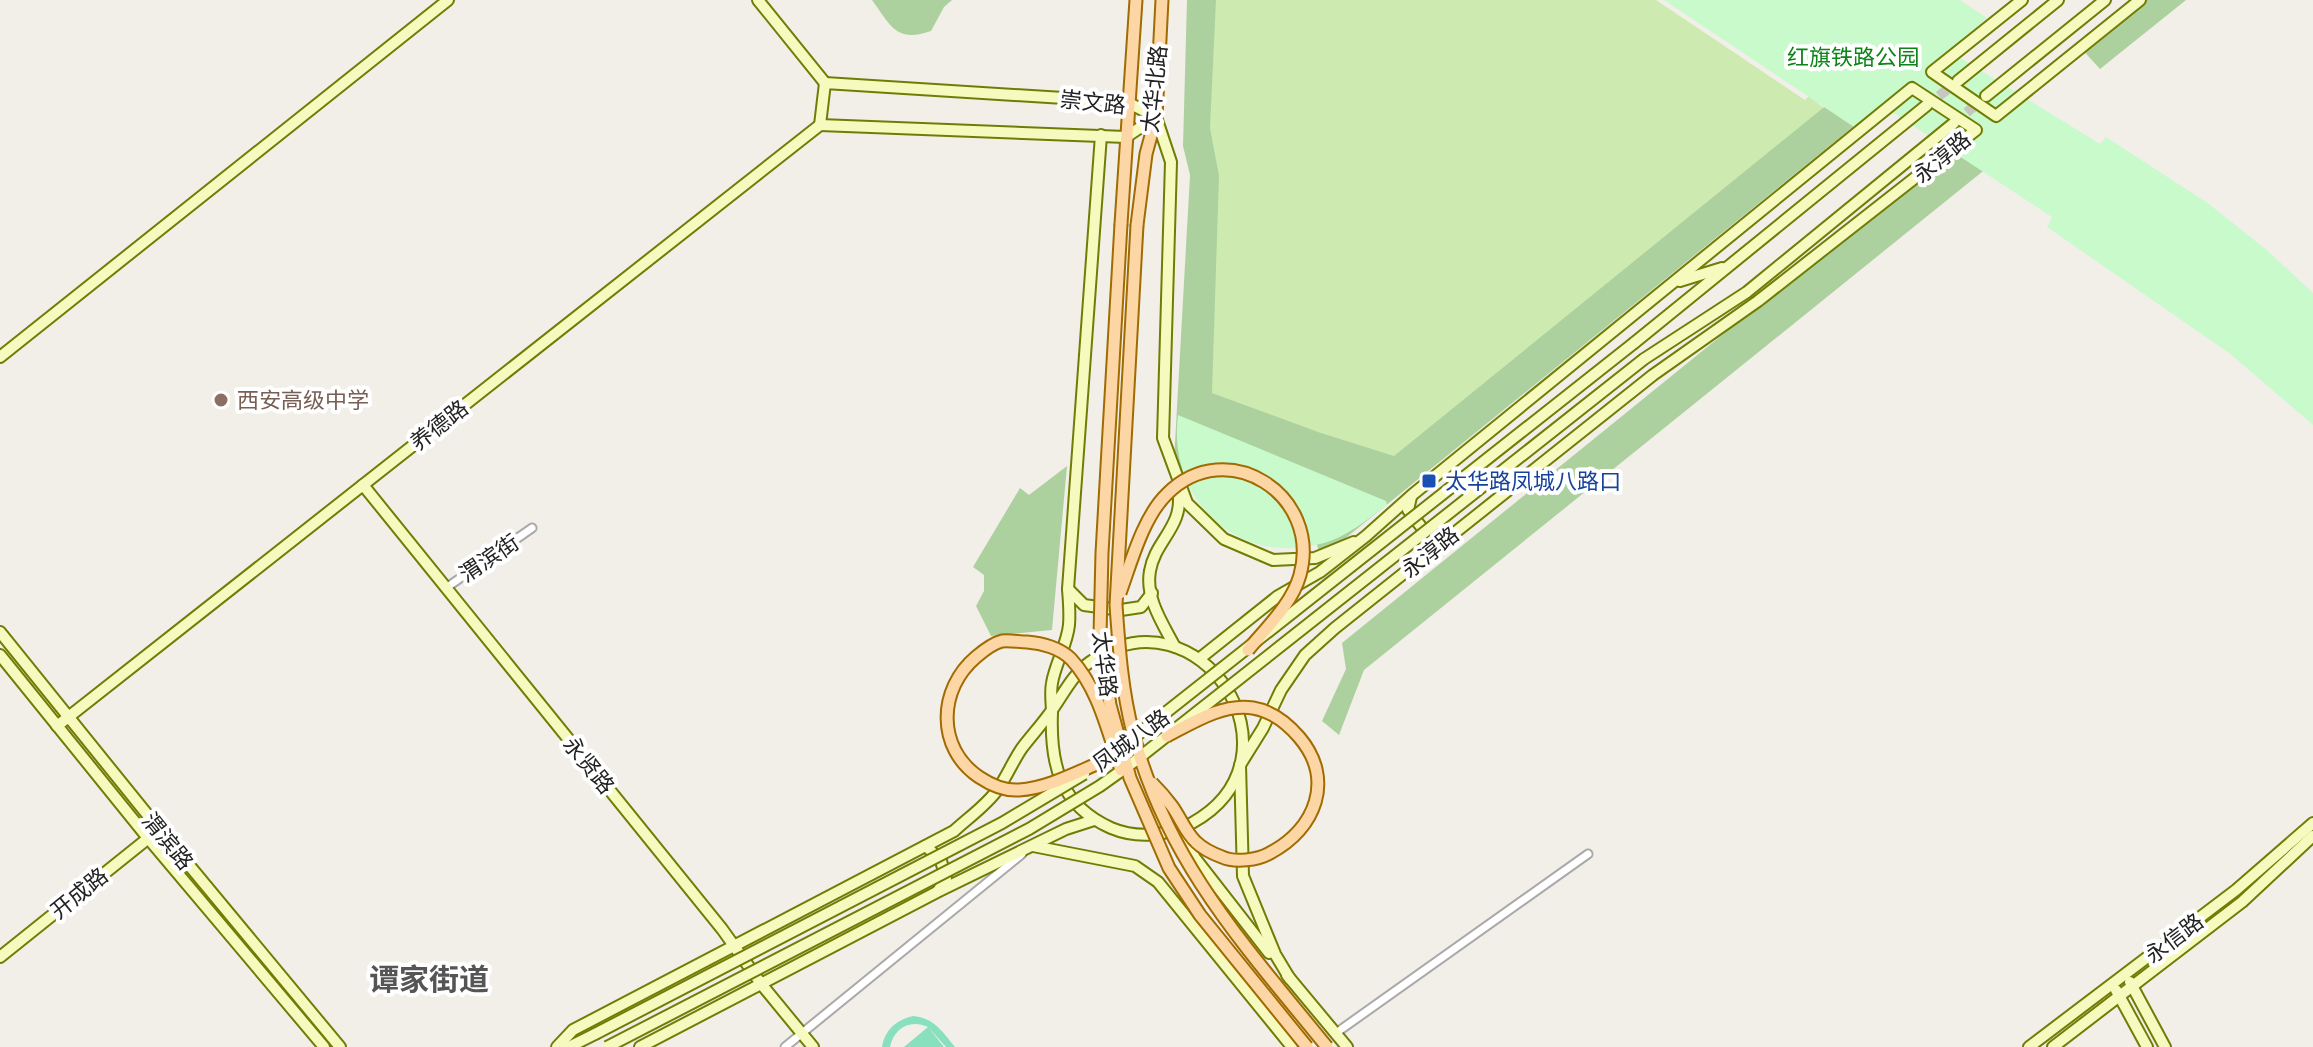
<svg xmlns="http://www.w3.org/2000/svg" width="2313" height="1047" font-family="'PT Sans','Noto Sans SC',sans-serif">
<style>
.grass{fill:#cdebb0}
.forest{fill:#add19e}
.park{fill:#c8facc}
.pitch{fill:#88e0be}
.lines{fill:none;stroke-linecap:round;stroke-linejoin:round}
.secondary-tunnel{stroke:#c8c6c1;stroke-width:10;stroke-dasharray:10 5;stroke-linecap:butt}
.street-casing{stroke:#a9a9a9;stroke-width:11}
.secondary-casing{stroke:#707d05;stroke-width:14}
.primary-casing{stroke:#a06b00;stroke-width:15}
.street{stroke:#fff;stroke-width:7}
.secondary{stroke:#f7fabf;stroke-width:10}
.primary{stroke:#fcd6a4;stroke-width:11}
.secondary-bridge-casing{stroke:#707d05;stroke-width:14;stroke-linecap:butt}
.primary-bridge-casing{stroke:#a06b00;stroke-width:15;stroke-linecap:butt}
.secondary-bridge{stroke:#f7fabf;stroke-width:10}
.primary-bridge{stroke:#fcd6a4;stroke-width:11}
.education-dot{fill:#8d6e63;stroke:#fff;stroke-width:3}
.transit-dot{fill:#1a4fb4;stroke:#fff;stroke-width:3}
.labels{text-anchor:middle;stroke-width:8;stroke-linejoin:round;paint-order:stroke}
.park-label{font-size:22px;fill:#0c8416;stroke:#fff}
.street-label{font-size:22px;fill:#222;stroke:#fff}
.education-label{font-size:22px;fill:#785e54;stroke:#fff;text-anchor:start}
.transit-label{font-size:22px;fill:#164399;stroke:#fff;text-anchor:start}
.district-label{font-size:30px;font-weight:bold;fill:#555;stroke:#fff}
</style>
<rect width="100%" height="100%" fill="#f2efe9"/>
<polygon class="grass" points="1215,0 1656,0 1805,100 1809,96 1826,110 1391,459 1205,391 1205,131"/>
<g class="forest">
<path d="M 872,0 L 952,0 L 944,7 L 931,31 C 896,43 891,26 872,0 Z"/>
<polygon points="1187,0 1216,0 1210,128 1219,176 1212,393 1321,433 1394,456 1882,60 1912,79 1321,558 1306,509 1182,479 1174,461 1190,175 1183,146"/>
<polygon points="2137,0 2186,0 2100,69 2079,46"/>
<polygon points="1980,126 2013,147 1364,670 1339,735 1322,721 1346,669 1342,643"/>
<polygon points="1067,466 1052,630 991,636 976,606 984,591 984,575 973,567 1020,488 1029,495"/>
</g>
<g class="park">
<polygon points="1664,0 1960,0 1987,18 1949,51 2100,144 2106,137 2209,204 2268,251 2313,293 2313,425 2229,353 2047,227 2052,217 1883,106 1854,127"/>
<path d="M 1178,415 L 1386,501 L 1387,505 C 1368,519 1348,536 1324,543 C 1239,568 1167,501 1178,415 Z"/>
</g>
<path class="pitch" d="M 913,1016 C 934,1018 942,1031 955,1047 L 946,1047 L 928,1027 L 944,1047 L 904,1047 L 928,1027 C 910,1019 894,1028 890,1047 L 882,1047 C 885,1029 897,1020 913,1016 Z"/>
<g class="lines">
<g class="secondary-tunnel">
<polyline points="1927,105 1957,82"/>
<polyline points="1955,122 1983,99"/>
</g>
<g class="street-casing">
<g id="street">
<polyline points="446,588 532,528"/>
<polyline points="1336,1033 1588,854"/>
<polyline points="785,1047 1022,854"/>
</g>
</g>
<g class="secondary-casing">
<g id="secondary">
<polyline points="758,0 825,83"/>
<polyline points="2022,0 1932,72 1996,116 2140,0"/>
<polyline points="1958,81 2058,0"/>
<polyline points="1986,96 2105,0"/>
<polyline points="1156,117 1171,162 1163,438 1187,503 1224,539 1273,560 1315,558 1354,542"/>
<polyline points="820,125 825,83 1127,102 1156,117"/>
<polyline points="820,125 1126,137 1156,117"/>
<polyline points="1680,281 1722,268"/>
<polyline points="1634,343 1927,105"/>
<polyline points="0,357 448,0"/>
<polyline points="1644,359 1747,292 1954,123"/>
<polyline points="363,485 722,929 762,985 813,1047"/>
<polyline points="1411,497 1408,510 1430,538 1444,541"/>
<polyline points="1068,589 1084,605 1121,610 1141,607 1152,593"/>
<polyline points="0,632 159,829 340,1047"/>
<path d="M 1175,647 C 1163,624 1145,598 1150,571 C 1155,540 1185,526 1178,490"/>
<polyline points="0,655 148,838 324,1047"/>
<polyline points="1199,659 1278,596 1320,572 1366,536 1412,495 1912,88 1976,130 1758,301 1653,375 1335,628 1305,655 1281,690 1263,728 1240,765 1243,876 1275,954 1290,979"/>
<polyline points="57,726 820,125"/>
<polyline points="1179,830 1195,858 1269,953"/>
<polyline points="926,846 941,861 946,878 938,891"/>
<polyline points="1033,846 1135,866 1158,882 1292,1047"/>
<polyline points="0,957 151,836"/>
<polyline points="1287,975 1347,1047"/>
<polyline points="2130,982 2165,1047"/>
<polyline points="2116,990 2147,1047"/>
<path d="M 557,1047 L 573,1030 L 954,831 C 968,818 987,805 998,789 C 1007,776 1013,761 1022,748 C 1032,735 1043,723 1052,710 C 1064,693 1073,674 1090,662 C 1199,584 1311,757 1192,823 C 1168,836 1137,839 1111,828 C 1060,805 1050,765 1052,713 C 1052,704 1050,693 1052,683 C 1055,664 1067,645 1069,625 C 1070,613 1069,601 1068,589 L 1101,135"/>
<polyline points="569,1047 595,1034"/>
<polyline points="640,1047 937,892 1066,829 1094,820"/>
<polyline points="2029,1047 2236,890 2313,823"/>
<polyline points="2053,1047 2242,902 2313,836"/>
</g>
</g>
<g class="primary-casing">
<g id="primary">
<polyline points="1121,224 1136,0"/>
<polyline points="1137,225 1146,154 1156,117 1162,0"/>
</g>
</g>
<use href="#street" class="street"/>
<use href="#secondary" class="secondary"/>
<use href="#primary" class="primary"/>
<g class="secondary-bridge-casing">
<g id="secondary-bridge">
<polyline points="1117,751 1634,343"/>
<polyline points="595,1034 1002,823 1084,774"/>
<polyline points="607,1047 1029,829 1100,786 1135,761 1644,359"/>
</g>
</g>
<g class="primary-bridge-casing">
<g id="primary-bridge">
<polyline points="1121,224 1102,553 1100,635 1110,705 1130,778 1169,868 1200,915 1307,1047"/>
<path d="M 1137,225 L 1116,605 C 1119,648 1122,691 1133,733 C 1167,862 1245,946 1327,1047"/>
<path d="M 1120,593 C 1131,563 1143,517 1167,494 C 1227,434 1322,495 1300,575 C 1292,604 1266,628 1248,650"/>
<path d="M 1106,760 C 1079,771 1049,788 1019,790 C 1005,791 991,785 979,777 C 936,748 938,689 976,657 C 983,651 994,643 1002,641 C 1010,640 1019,642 1027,642 C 1042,643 1060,648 1071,659 C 1099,689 1108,733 1121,770"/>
<path d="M 1152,783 C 1159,790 1166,798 1172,806 C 1180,817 1186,833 1196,842 C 1202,848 1214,854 1222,857 C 1235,863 1258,860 1270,853 C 1316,829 1335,779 1299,737 C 1287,723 1271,711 1253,708 C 1223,703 1192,723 1167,736"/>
</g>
</g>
<use href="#secondary-bridge" class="secondary-bridge"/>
<use href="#primary-bridge" class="primary-bridge"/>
</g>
<circle class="education-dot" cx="221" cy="400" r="8"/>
<rect class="transit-dot" x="1421" y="473" width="16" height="16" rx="4"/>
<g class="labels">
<g class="park-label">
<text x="1853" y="65">红旗铁路公园</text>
</g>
<g class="street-label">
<text transform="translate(1154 89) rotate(-84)" y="8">太华北路</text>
<text transform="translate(1093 102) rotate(6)" y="8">崇文路</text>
<text transform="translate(1942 157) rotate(-40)" y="8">永淳路</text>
<text transform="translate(439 425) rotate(-38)" y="8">养德路</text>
<text transform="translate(1430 552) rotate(-39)" y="8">永淳路</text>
<text transform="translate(489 558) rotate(-34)" y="8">渭滨街</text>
<text transform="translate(1105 664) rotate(83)" y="8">太华路</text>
<text transform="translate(1131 740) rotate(-36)" y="8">凤城八路</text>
<text transform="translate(589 765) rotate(51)" y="8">永贤路</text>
<text transform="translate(168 841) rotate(51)" y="8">渭滨路</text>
<text transform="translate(79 893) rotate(-39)" y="8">开成路</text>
<text transform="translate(2174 938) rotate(-37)" y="8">永信路</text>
</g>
<g class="education-label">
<text x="237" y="408">西安高级中学</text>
</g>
<g class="transit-label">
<text x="1445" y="489">太华路凤城八路口</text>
</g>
<g class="district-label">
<text x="429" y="990">谭家街道</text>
</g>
</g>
</svg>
